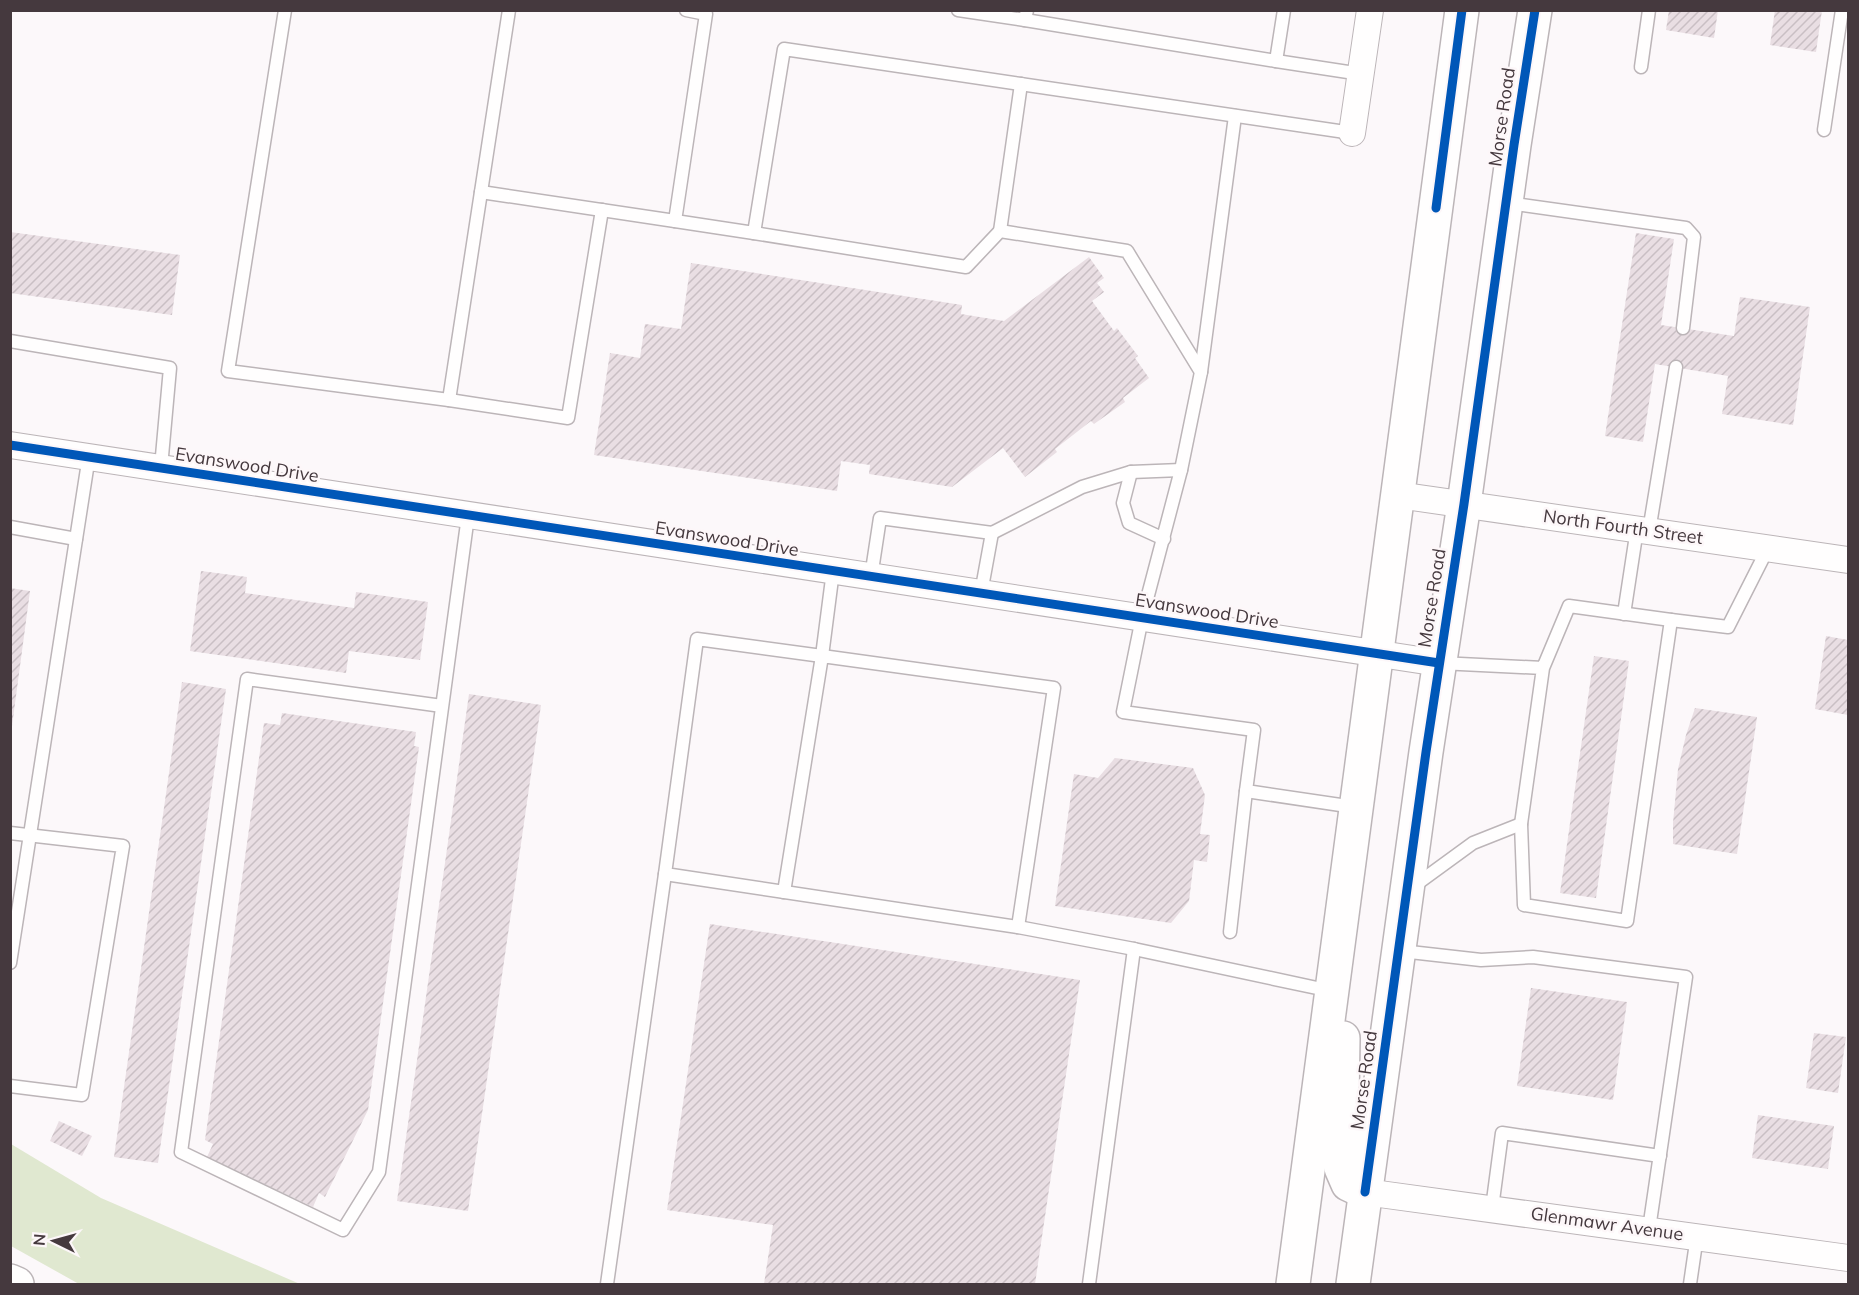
<svg xmlns="http://www.w3.org/2000/svg" width="1859" height="1295" font-family="Mulish,sans-serif">
<style>
.grass{fill:#e0e8d0}
.building{fill:url(#building-hatch)}
.lines{fill:none;stroke-linecap:round;stroke-linejoin:round}
.service-casing{stroke:#bcb5b8;stroke-width:15}
.minor-casing{stroke:#bcb5b8;stroke-width:28}
.primary-casing{stroke:#bcb5b8;stroke-width:36}
.motorway-casing{stroke:#bcb5b8;stroke-width:36}
.service{stroke:#fffefe;stroke-width:12}
.minor{stroke:#fffefe;stroke-width:26}
.primary{stroke:#fffefe;stroke-width:33}
.motorway{stroke:#fffefe;stroke-width:33}
.cycleway-casing{stroke:#fdf7f9;stroke-width:13}
.cycleway{stroke:#0057b8;stroke-width:9}
.labels{text-anchor:middle;stroke-width:5;stroke-linejoin:round;paint-order:stroke}
.street-label{font-size:18px;fill:#45393e;stroke:#fdf7f9}
</style>
<defs>
<pattern id="building-hatch" width="6" height="6" patternUnits="userSpaceOnUse" patternTransform="scale(1.5)"><rect width="6" height="6" fill="#e9dee3"/><path d="M-1 1l2-2M0 6l6-6M5 7l2-2" fill="none" stroke="#c9bfc4"/></pattern>
</defs>
<rect width="100%" height="100%" fill="#fcf8fa"/>
<polygon class="grass" points="11,1144 101,1198 300,1284 79,1284 11,1246"/>
<g class="building">
<polygon points="1669,10 1718,10 1714,38 1666,30"/>
<polygon points="1775,10 1822,10 1816,52 1770,45"/>
<polygon points="10,232 180,255 172,315 10,293"/>
<polygon points="1636,233 1674,239 1661,325 1734,336 1740,297 1810,307 1793,425 1722,414 1728,376 1655,364 1643,442 1605,436"/>
<polygon points="1089,257 1104,278 1097,283 1104,292 1092,301 1114,331 1117,328 1138,356 1135,358 1149,378 1123,398 1125,402 1094,424 1091,421 1055,449 1057,452 1025,477 1003,448 952,487 869,474 870,465 841,461 837,491 594,455 610,353 640,358 645,324 681,329 691,263 962,305 961,314 1004,321"/>
<polygon points="201,571 247,577 245,593 354,608 356,592 428,602 420,660 349,651 346,673 190,651"/>
<polygon points="10,588 30,591 12,726 10,725"/>
<polygon points="1826,636 1848,640 1848,715 1815,709"/>
<polygon points="1594,656 1629,661 1596,898 1560,893"/>
<polygon points="182,682 226,689 158,1163 114,1157"/>
<polygon points="469,694 541,705 468,1211 397,1201"/>
<polygon points="1695,708 1757,717 1737,854 1673,844 1673,823 1678,769 1686,735"/>
<polygon points="282,713 416,732 414,746 419,747 368,1110 325,1197 319,1193 313,1207 207,1157 213,1144 205,1140 264,723 280,725"/>
<polygon points="1115,758 1193,768 1205,795 1200,834 1210,835 1207,862 1194,860 1189,901 1171,923 1055,906 1074,774 1098,778"/>
<polygon points="710,924 1080,980 1035,1284 764,1284 773,1225 667,1210"/>
<polygon points="1531,988 1627,1002 1613,1100 1517,1086"/>
<polygon points="1814,1033 1846,1037 1838,1093 1806,1088"/>
<polygon points="1758,1115 1834,1126 1828,1169 1752,1158"/>
<polygon points="59,1121 92,1136 82,1156 50,1141"/>
</g>
<g class="lines">
<g class="service-casing">
<g id="service">
<polyline points="285,10 228,371 449,400 509,10"/>
<polyline points="686,10 706,14 675,221 754,233 784,49 1352,133"/>
<polyline points="958,10 1025,20 1027,10"/>
<polyline points="1025,20 1276,61 1284,10"/>
<polyline points="1276,61 1361,74"/>
<polyline points="1641,67 1649,10"/>
<polyline points="1824,130 1842,10"/>
<polyline points="481,192 675,221"/>
<polyline points="1508,203 1686,228 1694,237 1683,328"/>
<polyline points="1000,231 1021,84"/>
<polyline points="754,233 966,267 1000,231 1127,251 1201,372 1181,470 1142,618 1123,712 1254,730 1246,791 1354,807"/>
<polyline points="10,341 170,368 161,467"/>
<polyline points="1201,372 1235,116"/>
<polyline points="449,400 568,418 602,210"/>
<polyline points="1131,472 1123,503 1129,523 1164,539"/>
<polyline points="10,527 76,539"/>
<polyline points="1649,531 1676,367"/>
<polyline points="833,571 822,656 697,639 665,874 1018,927 1134,949 1331,991"/>
<polyline points="871,577 880,518 992,533 1082,487 1131,472 1181,470"/>
<polyline points="981,593 992,533"/>
<polyline points="1624,614 1637,529"/>
<polyline points="1671,620 1728,627 1768,548"/>
<polyline points="1440,663 1543,668 1521,824 1524,905 1627,921 1671,620 1569,606 1543,668"/>
<polyline points="442,706 247,679 181,1152 343,1230 379,1172 468,516"/>
<polyline points="10,833 123,846 82,1095 10,1086"/>
<polyline points="1414,886 1473,843 1521,824"/>
<polyline points="784,892 822,656 1054,688 1018,927"/>
<polyline points="1230,932 1246,791"/>
<polyline points="1401,951 1481,960 1533,957 1686,977 1649,1229"/>
<polyline points="10,963 89,456"/>
<polyline points="1492,1208 1502,1133 1660,1156"/>
<polyline points="607,1284 665,874"/>
<polyline points="1089,1284 1134,949"/>
<polyline points="1690,1284 1697,1236"/>
</g>
</g>
<g class="minor-casing">
<g id="minor">
<polyline points="1352,133 1370,10"/>
<polyline points="10,445 1439,663"/>
<polyline points="1398,495 1848,560"/>
<polyline points="1365,1192 1848,1258"/>
</g>
</g>
<g class="primary-casing">
<g id="primary">
<polyline points="1343,1038 1341,1168 1348,1184 1365,1192"/>
<polyline points="1293,1284 1462,10"/>
<polyline points="1353,1284 1426,752 1464,504 1514,145 1535,10"/>
</g>
</g>
<g class="motorway-casing">
<polyline id="motorway" points="10,1281 17,1284"/>
</g>
<use href="#service" class="service"/>
<use href="#minor" class="minor"/>
<use href="#primary" class="primary"/>
<use href="#motorway" class="motorway"/>
<g class="cycleway-casing">
<g id="cycleway">
<polyline points="1436,208 1462,10"/>
<polyline points="10,445 1439,663"/>
<polyline points="1365,1192 1426,752 1464,504 1514,145 1535,10"/>
</g>
</g>
<use href="#cycleway" class="cycleway"/>
</g>
<g class="labels">
<g class="street-label">
<text transform="translate(1502 117) rotate(-82)" y="6">Morse Road</text>
<text transform="translate(247 465) rotate(9)" y="6">Evanswood Drive</text>
<text transform="translate(1623 527) rotate(8)" y="6">North Fourth Street</text>
<text transform="translate(727 539) rotate(9)" y="6">Evanswood Drive</text>
<text transform="translate(1432 598) rotate(-81)" y="6">Morse Road</text>
<text transform="translate(1207 611) rotate(9)" y="6">Evanswood Drive</text>
<text transform="translate(1364 1080) rotate(-82)" y="6">Morse Road</text>
<text transform="translate(1607 1224) rotate(8)" y="6">Glenmawr Avenue</text>
</g>
</g>
<rect width="1859" height="1295" fill="none" stroke="#45393e" stroke-width="24"/>
<g transform="translate(54 1241) rotate(275)" stroke="#fdf7f9" stroke-width="4.5" paint-order="stroke">
<path d="M0-4.5L10 22L0 15L-10 22Z" fill="#45393e"/>
<text y="-9" font-size="16" font-weight="bold" text-anchor="middle" fill="#45393e">N</text>
</g>
</svg>
